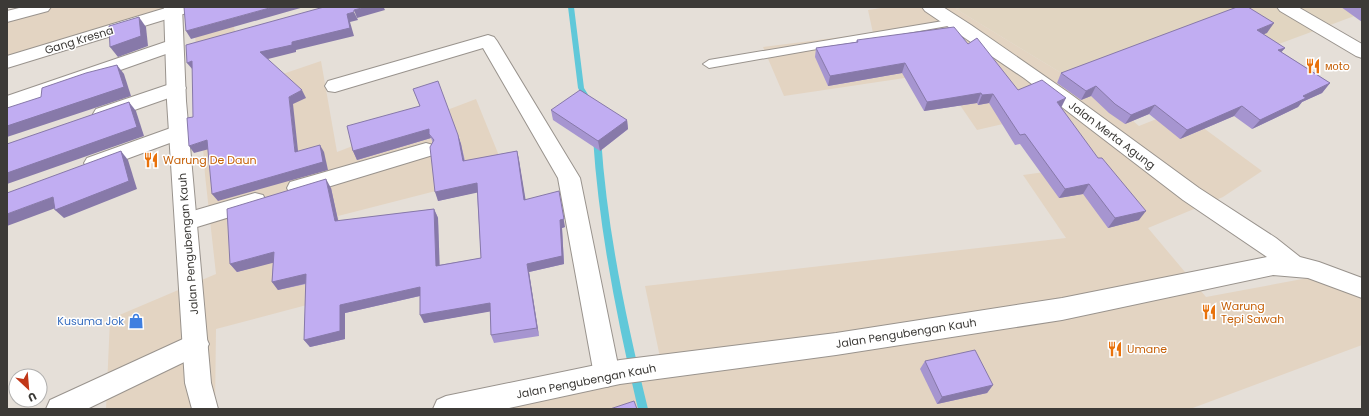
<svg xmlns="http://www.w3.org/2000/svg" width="1369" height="416" font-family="Poppins,sans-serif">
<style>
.commercial{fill:#e3d4c2}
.industrial{fill:#e1d5c1}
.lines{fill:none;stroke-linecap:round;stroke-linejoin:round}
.stream{fill:#60c8d9;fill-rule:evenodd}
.service-casing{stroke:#99938d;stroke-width:2}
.minor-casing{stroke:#99938d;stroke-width:2}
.tertiary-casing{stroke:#99938d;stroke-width:2}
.primary-casing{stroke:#99938d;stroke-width:2}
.service{fill:#fff;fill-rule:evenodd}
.minor{fill:#fff;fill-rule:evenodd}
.tertiary{fill:#fff;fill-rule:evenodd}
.primary{fill:#fff;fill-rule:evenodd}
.wall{fill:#a695d0}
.shaded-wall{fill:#8779a9}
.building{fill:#c1adf2;stroke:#8779a9}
.labels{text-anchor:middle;stroke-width:3;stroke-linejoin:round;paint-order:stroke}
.street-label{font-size:11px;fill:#3c3a37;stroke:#fff}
.food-label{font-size:11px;fill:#c56008;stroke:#fff;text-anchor:start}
.shop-label{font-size:11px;fill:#366cbe;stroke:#fff;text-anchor:end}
</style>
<rect width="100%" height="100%" fill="#e5dfd8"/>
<g class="commercial">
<polygon points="28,7 164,7 165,13 7,68 7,13"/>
<polygon points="193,7 227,7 253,84 321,61 337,152 476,99 506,173 338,216 352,293 216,329 215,409 106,409 110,319 216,274 205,175"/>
<polygon points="888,7 962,7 956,9 1114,105 1139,126 1179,110 1262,171 1223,197 1148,228 1206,297 1340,272 1362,282 1362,345 1190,409 488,409 661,362 645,286 1066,238 1023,175 1067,169 1029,118 977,130 938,73 784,96 763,47 873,33 868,10"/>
</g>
<polygon class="industrial" points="962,7 1344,7 1357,15 1114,105 956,9"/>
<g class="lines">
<g class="stream">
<polygon points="568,7 574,7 584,88 592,101 588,103 586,103 578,88"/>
<path d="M 597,135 L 601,138 C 607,230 626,319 648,409 L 638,409 C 617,319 599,230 593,138 Z"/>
</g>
<g class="service-casing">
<polygon id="service" points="955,19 959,20 961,22 959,24 709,68 703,64 709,60"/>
</g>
<g class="minor-casing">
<g id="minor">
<polygon points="23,7 51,7 48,11 7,22 7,11"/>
<polygon points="169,7 196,7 193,11 7,68 7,56"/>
<polygon points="488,35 494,37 497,41 580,178 620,375 616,383 607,387 598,383 594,375 558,178 483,48 335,92 328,91 325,86 328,81"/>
<polygon points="174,39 180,41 183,45 180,49 7,110 7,96"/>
<polygon points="176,82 183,83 186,88 183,93 103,121 96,119 93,114 96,109"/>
<polygon points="179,125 186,127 189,132 186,137 94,171 87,168 84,163 87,158"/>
<polygon points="426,143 433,145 436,150 433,155 298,196 290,194 287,188 290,182"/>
<polygon points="255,193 263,195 266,201 263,207 187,230 179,227 176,221 179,215"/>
<polygon points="196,333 205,336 209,344 205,352 87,409 46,409 50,400"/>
</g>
</g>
<g class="tertiary-casing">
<g id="tertiary">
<polygon points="164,7 182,7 186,101 211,383 218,409 192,409 185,383 167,101"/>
<polygon points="922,7 943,7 971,25 1069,93 1199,188 1276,238 1300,257 1319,262 1362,278 1362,298 1308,278 1273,275 1062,320 836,355 620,384 505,409 433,409 437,400 446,396 620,360 836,333 1062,298 1267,257 1183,200 1024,78 925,11"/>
</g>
</g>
<g class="primary-casing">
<polygon id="primary" points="1277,7 1298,7 1362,44 1362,58 1356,56 1280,11"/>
</g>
<use href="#service" class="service"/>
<use href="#minor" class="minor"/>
<use href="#tertiary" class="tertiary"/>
<use href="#primary" class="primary"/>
</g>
<g class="wall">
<polygon points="1341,7 1362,7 1362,22"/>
<polygon points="1267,33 1263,34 1285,48 1281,52 1330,83 1322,93 1302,102 1298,107 1252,129 1234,116 1180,139 1149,114 1125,124 1109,113 1091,96 1081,100 1057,83 1061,73"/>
<polygon points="857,40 968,44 1018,90 1061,108 1139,220 1108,228 1083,194 1059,198 1020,144 1015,145 989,103 978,105 977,103 924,111 902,73 828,86 815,57 816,48 856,42"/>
<polygon points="413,89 458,135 461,144 465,161 517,151 519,160 525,199 565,227 562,228 564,264 529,272 539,336 494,343 491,335 490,311 424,323 420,296 345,313 345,339 310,347 304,340 306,284 278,290 272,282 273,262 237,272 230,264 331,188 338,221 434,209 438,218 439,265 481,258 477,192 438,201 433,143 431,138 357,160 353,151 420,106"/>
<polygon points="551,110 627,120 628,129 600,151 553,120"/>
<polygon points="925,361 993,385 987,393 937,404 920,369"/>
</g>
<g class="shaded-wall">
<polygon points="273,7 304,7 191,39 186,31"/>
<polygon points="365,7 386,7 384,8 385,10 357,18 354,10"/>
<polygon points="354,12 358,20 350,22 354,36 296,50 296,52 264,60 260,52 292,42 347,14"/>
<polygon points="139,17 146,27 148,46 118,57 110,47"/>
<polygon points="1274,23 1267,33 1250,40 1257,30"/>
<polygon points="1285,48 1277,57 1278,50"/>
<polygon points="192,61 193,70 187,63"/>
<polygon points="905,63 902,73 828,86 830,76"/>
<polygon points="117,65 124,74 131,96 7,137 7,126"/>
<polygon points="1330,83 1322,93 1302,102 1298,107 1252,129 1260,120 1303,96"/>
<polygon points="1096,86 1091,96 1081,100 1086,91"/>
<polygon points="302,90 306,98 293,104 299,160 295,152 289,97"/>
<polygon points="981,93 977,103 924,111 927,102"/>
<polygon points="993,94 989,103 978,105 982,95"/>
<polygon points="1066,98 1061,108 1057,102"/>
<polygon points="129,102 136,111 144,136 7,184 7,173"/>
<polygon points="1155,105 1149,114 1125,124 1131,115"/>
<polygon points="1242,106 1234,116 1180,139 1187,130"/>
<polygon points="627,120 628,129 600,151 598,141"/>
<polygon points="429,129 429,134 431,138 357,160 353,151"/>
<polygon points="458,135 461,144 466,170 463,161"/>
<polygon points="207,140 213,148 194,153 189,146"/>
<polygon points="320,145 324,152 328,170 218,201 212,194"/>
<polygon points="121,151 128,160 137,189 64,218 55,210"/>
<polygon points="517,151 519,160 527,208 524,200"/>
<polygon points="326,179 331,188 340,229 335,221"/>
<polygon points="477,183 480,192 438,201 435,192"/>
<polygon points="1089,184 1083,194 1059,198 1065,189"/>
<polygon points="559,191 565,227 562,228 564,264 529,272 539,336 537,328 527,264"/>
<polygon points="53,197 61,206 7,226 7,214"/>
<polygon points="434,209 438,218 440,274 436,266"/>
<polygon points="1146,211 1139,220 1108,228 1115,218"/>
<polygon points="274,252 280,261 237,272 230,264"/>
<polygon points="306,274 312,282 278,290 272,282"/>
<polygon points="420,287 424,295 345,313 345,339 310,347 304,340 340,305"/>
<polygon points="490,303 493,311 424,323 420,315"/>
<polygon points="993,385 987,393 937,404 942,397"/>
</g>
<g class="building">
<polygon points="184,7 273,7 186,31"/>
<polygon points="324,7 365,7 354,10 354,12 347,14 350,28 292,42 292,45 260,52 302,90 289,97 295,152 320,145 323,162 212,194 207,140 189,146 187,118 193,117 192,61 187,63 186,45"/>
<polygon points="1237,7 1248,7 1274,23 1257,30 1285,48 1278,50 1330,83 1303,96 1306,98 1260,120 1242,106 1187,130 1155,105 1131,115 1115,104 1096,86 1086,91 1061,73"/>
<polygon points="139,17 141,36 110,47 109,26"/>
<polygon points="954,27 968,44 977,38 1018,90 1042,80 1066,98 1057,102 1098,158 1102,158 1146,211 1115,218 1089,184 1065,189 1025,134 1020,135 993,94 982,95 981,93 927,102 905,63 830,76 816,48 858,42 857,40"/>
<polygon points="117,65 124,87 7,126 7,108 41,97 42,88 86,73"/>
<polygon points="438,81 458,135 463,161 517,151 524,200 559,191 564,219 560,220 562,256 527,264 537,328 491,335 490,303 420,315 420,287 340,305 340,331 304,340 306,274 272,282 274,252 230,264 227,209 326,179 335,221 434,209 436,266 481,258 477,183 435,192 430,147 434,140 429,134 429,129 353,151 347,126 420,106 413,89"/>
<polygon points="580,90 627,120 598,141 551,110"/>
<polygon points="129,102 137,127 7,173 7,144"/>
<polygon points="121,151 129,181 55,210 53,197 7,214 7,193"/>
<polygon points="975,350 993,385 942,397 925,361"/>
<polygon points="634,401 637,409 610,409"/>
</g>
<defs>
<g id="restaurant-bare" transform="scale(1.2)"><path d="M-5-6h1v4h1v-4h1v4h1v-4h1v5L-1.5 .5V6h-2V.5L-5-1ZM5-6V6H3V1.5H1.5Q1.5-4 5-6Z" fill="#e8710a" stroke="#fff" stroke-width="2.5" paint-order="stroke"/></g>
<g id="shop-bare" transform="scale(1.2)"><path d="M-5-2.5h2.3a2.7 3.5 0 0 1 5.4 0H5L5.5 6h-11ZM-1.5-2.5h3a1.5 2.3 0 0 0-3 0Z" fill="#3f7fe0" stroke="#fff" stroke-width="2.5" paint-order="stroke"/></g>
</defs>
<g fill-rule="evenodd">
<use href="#restaurant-bare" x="1313" y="66"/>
<use href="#restaurant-bare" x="151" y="160"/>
<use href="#restaurant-bare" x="1209" y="312"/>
<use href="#shop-bare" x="136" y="321"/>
<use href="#restaurant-bare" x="1115" y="349"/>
</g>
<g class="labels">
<g class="street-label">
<text transform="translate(79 40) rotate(-17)" y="4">Gang Kresna</text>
<text transform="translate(1112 135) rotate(37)" y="4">Jalan Merta Agung</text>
<text transform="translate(188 244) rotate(-95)" y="4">Jalan Pengubengan Kauh</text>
<text transform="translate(906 333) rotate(-9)" y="4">Jalan Pengubengan Kauh</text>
<text transform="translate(586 381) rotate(-11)" y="4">Jalan Pengubengan Kauh</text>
</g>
<g class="food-label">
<text x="1325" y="70">моto</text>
<text x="163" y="164">Warung De Daun</text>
<text x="1221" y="310">Warung<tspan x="1221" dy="13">Tepi Sawah</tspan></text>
<text x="1127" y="353">Umane</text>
</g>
<g class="shop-label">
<text x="124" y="325">Kusuma Jok</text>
</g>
</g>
<rect width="1369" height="416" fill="none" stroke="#3c3a37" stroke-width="16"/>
<g transform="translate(28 388) rotate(154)"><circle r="19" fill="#ffffff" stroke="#b1b0af"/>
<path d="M0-3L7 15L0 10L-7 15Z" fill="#c13718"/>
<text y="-6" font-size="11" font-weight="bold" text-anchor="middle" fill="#3c3a37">U</text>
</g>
</svg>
